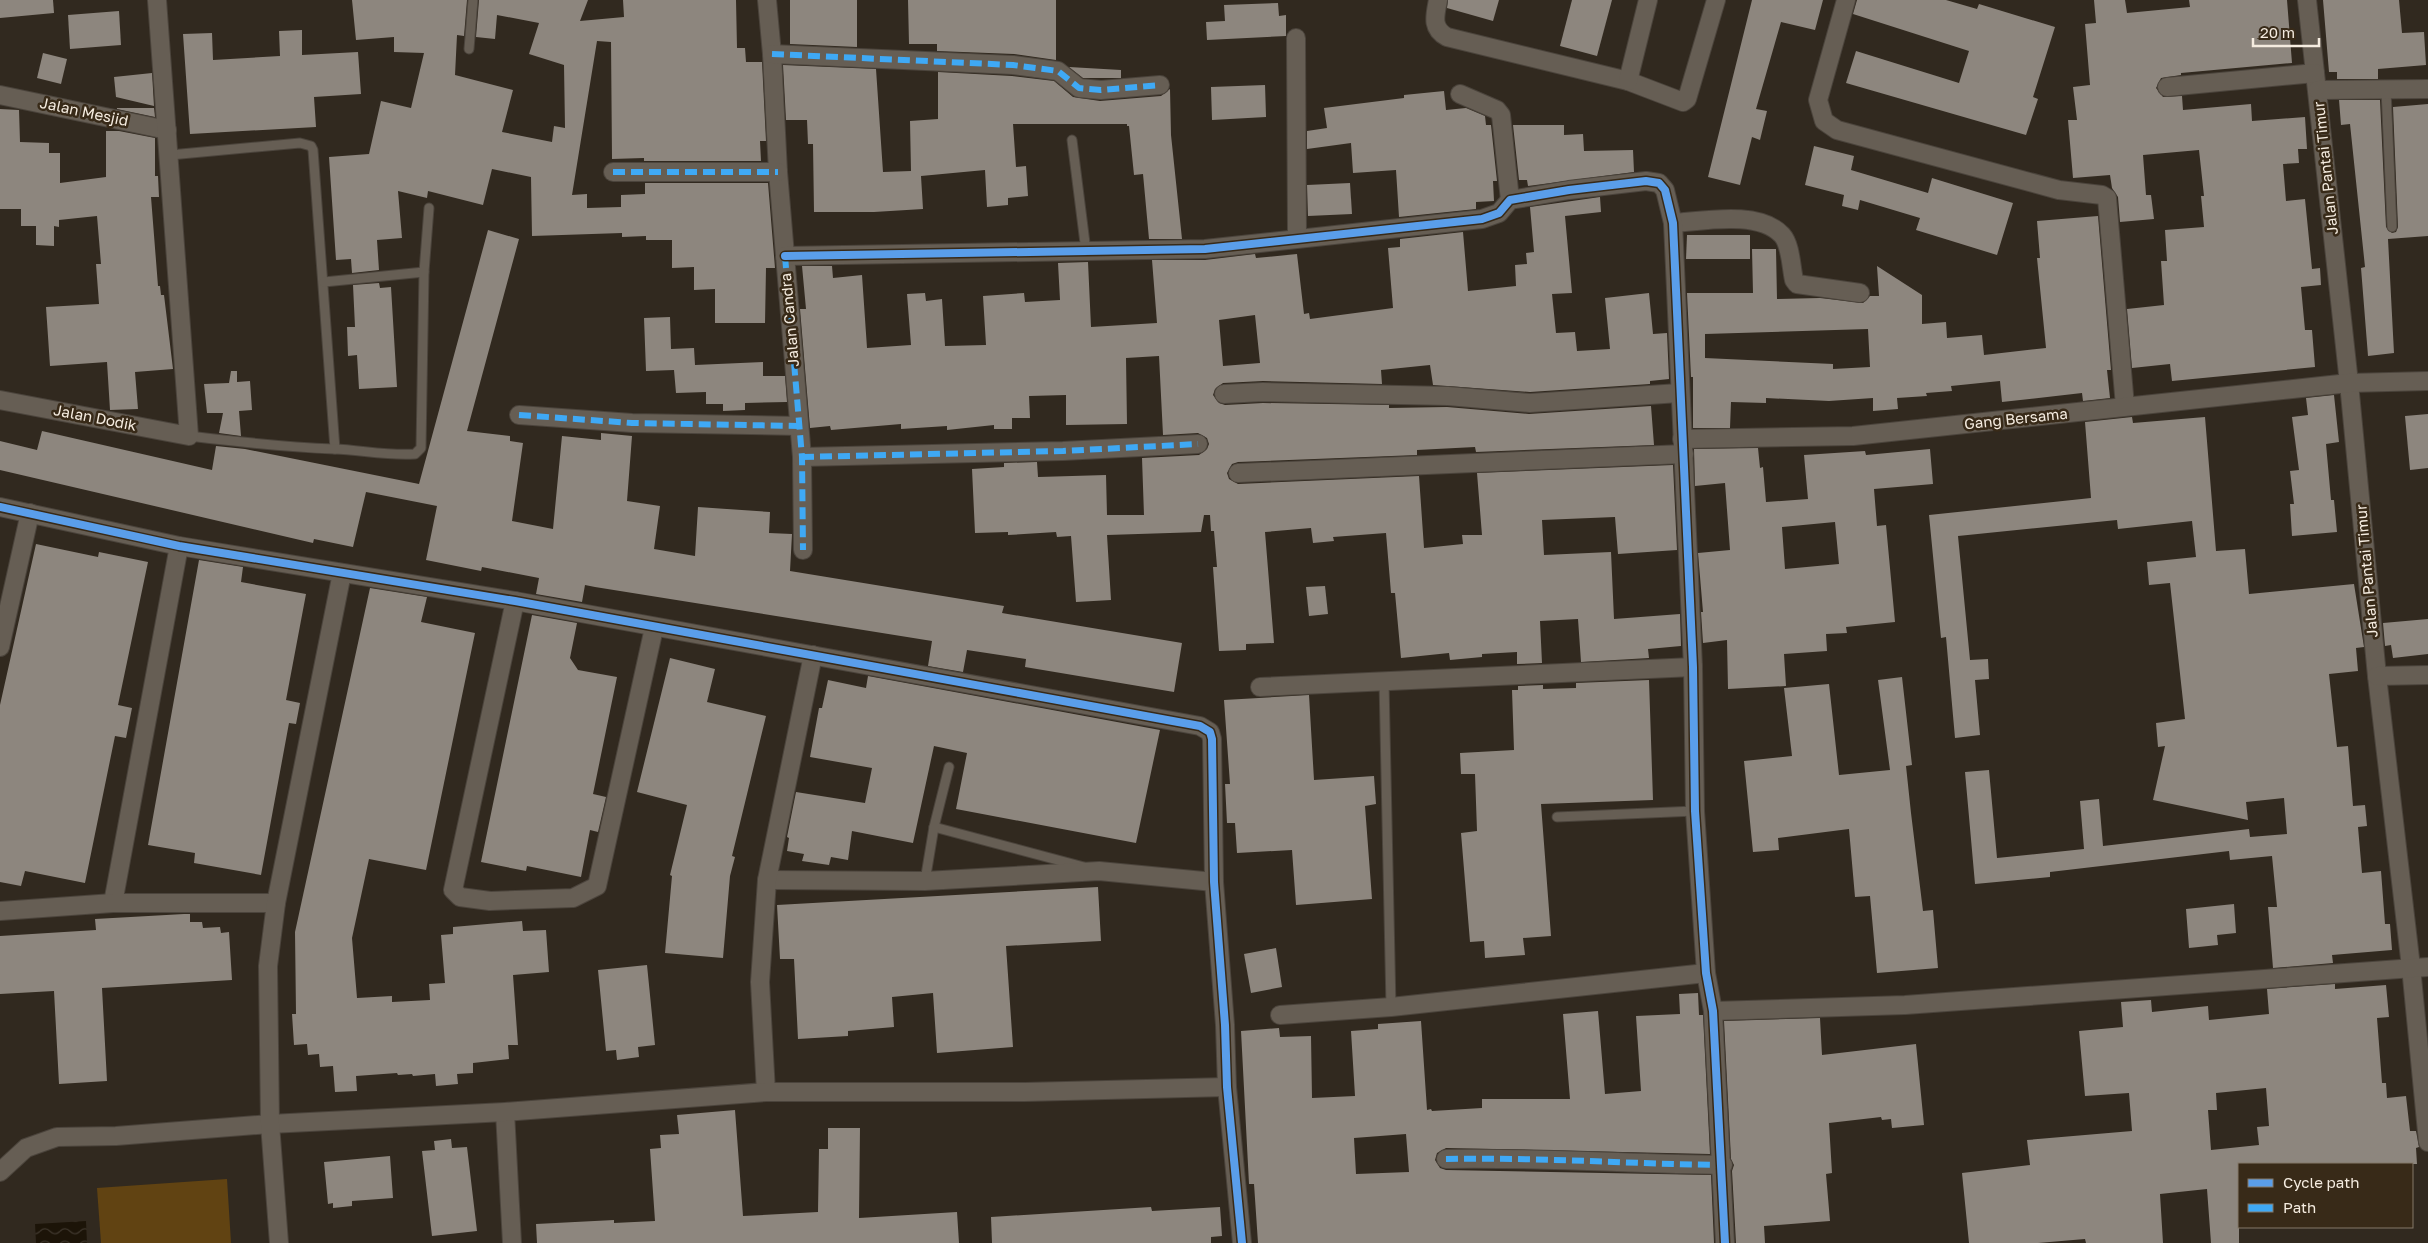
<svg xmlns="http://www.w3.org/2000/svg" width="2428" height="1243" font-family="'Golos Text',sans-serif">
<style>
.park{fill:#614312}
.water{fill:url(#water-waves)}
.building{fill:#8d867e;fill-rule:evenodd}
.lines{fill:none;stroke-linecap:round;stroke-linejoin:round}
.service-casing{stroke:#4b443c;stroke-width:11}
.minor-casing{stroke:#4b443c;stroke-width:20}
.service{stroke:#665e54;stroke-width:9}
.minor{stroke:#665e54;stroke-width:18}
.quiet{stroke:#3fa9f5;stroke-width:6;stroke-dasharray:12 6;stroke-linecap:butt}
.cycleway-casing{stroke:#382a18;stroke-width:11}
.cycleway{stroke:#5a9eea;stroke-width:8}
.labels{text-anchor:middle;stroke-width:5;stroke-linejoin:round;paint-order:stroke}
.street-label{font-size:15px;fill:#f5ece0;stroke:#382a18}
</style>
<defs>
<pattern id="water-waves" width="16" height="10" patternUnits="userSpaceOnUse" patternTransform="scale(1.25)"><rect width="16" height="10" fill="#1c1408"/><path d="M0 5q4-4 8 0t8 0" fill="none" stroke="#3e362c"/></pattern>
</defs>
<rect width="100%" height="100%" fill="#31291f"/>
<polygon class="park" points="227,1179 231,1243 101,1243 97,1188"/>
<polygon class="water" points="86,1221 87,1243 36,1243 35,1224"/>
<g class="building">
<polygon points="0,0 53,0 54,13 0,18"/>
<polygon points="352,0 467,0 464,36 457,35 455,75 513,90 502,132 552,142 554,126 565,128 564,65 529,54 539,23 497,15 495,39 476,37 479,0 588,0 580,21 624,17 623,0 736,0 737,48 745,48 746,62 762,62 766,141 760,141 761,161 644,161 644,158 612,159 611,42 597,41 572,195 587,194 587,208 621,207 621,195 645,194 645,183 768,183 775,268 766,268 765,323 715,323 715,289 694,290 694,267 672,268 672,240 646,240 646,236 622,237 622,233 532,236 531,177 492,169 483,205 428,191 427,198 398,191 402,238 377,240 379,270 352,273 351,259 336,260 329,157 369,154 381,101 411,108 424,53 394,52 394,37 356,40"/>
<polygon points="790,0 857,0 857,47 790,44"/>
<polygon points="908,0 1056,0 1056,60 1014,54 937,51 937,44 909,44"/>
<polygon points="1448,0 1499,0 1493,21 1447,8"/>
<polygon points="1572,0 1612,0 1597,56 1560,46"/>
<polygon points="1752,0 1823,0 1815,30 1781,22 1756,109 1767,111 1760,140 1752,137 1740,185 1708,177"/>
<polygon points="1857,0 1946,0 1977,9 1979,4 2055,27 2033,97 2038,99 2026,135 1846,83 1856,51 1959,83 1969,51 1853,14"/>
<polygon points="2094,0 2125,0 2127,13 2190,7 2189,0 2287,0 2292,63 2181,73 2181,75 2161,78 2156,88 2163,97 2182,96 2183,110 2251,104 2252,121 2305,117 2307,149 2298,149 2299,163 2283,164 2286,201 2305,199 2312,269 2320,268 2321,285 2301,287 2305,330 2312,330 2315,367 2172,381 2170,364 2132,368 2127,309 2164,305 2161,261 2167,261 2165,230 2204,227 2201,196 2204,196 2199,150 2143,155 2146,195 2151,195 2154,219 2120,222 2118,197 2112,188 2110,175 2073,178 2068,120 2077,120 2073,87 2090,85 2085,24 2096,23"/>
<polygon points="2323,0 2399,0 2402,33 2424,32 2426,65 2378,69 2378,79 2337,79 2337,72 2329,72"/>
<polygon points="1278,3 1279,16 1286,15 1286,36 1207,40 1206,22 1225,21 1224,5"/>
<polygon points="119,11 121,45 70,49 68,15"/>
<polygon points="302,30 302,55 358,52 361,94 314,97 316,127 190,134 183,34 212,33 213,60 280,56 279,31"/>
<polygon points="43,53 67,59 61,84 37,78"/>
<polygon points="783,65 876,69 883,172 911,171 910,121 938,119 938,72 1012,76 1054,81 1073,97 1100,101 1161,96 1170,89 1171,135 1182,239 1149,239 1143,174 1134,175 1129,126 1127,126 1127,124 1013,124 1016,167 1026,166 1028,196 1008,198 1008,205 987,207 985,170 921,176 923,209 874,212 814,212 813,144 808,144 807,120 786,120"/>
<polygon points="1069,67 1121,70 1121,78 1083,78"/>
<polygon points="152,73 154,106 116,97 114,77"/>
<polygon points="1265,85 1266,117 1212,120 1211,87"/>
<polygon points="1444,91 1446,110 1466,108 1485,116 1486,125 1491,125 1497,181 1493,181 1494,201 1476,202 1476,209 1399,217 1396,170 1353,173 1351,143 1307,149 1307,131 1327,128 1324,108 1404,98 1404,95"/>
<polygon points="2339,100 2380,100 2386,227 2392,233 2396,232 2398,227 2393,107 2428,104 2428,236 2388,239 2394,353 2368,356 2361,268 2365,267 2350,124 2341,125"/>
<polygon points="117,108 154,108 155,117 117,109"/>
<polygon points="0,109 19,110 20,142 49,143 49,153 60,153 60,183 106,177 106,131 119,131 155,138 155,176 158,176 159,197 151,197 158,286 160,286 161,295 164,295 173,369 135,372 138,409 110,410 107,362 50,366 46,307 99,304 96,264 101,264 97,216 59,220 59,227 54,226 54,246 36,245 36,226 21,226 21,209 0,209"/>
<polygon points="1513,125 1564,125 1564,135 1583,134 1584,151 1633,150 1634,172 1528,186 1527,180 1519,180"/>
<polygon points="1814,146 1854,156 1851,170 1928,193 1932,178 2013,203 1997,255 1916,230 1920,218 1860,200 1858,210 1842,206 1844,195 1805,185"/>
<polygon points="1350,183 1352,214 1308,216 1307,185"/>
<path d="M 1600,197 L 1601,212 L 1565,216 L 1572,293 L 1552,294 L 1556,333 L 1575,332 L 1577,351 L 1610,349 L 1605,298 L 1649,293 L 1653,334 L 1667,333 L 1669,379 L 1650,381 L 1650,384 L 1530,392 L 1433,385 L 1430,365 L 1381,370 L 1382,384 L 1263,381 L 1223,383 L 1215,389 L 1213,395 L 1219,403 L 1225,405 L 1263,403 L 1389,405 L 1389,408 L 1447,407 L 1529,414 L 1651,406 L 1654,445 L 1476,452 L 1475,447 L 1417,450 L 1417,455 L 1238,462 L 1232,464 L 1227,473 L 1229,479 L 1238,484 L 1419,476 L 1424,548 L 1463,544 L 1462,535 L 1482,535 L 1477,473 L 1673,465 L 1677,550 L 1618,554 L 1615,517 L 1542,520 L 1544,555 L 1611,552 L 1614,619 L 1680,614 L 1681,646 L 1648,649 L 1649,658 L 1581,662 L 1578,619 L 1540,621 L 1542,663 L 1517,664 L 1517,652 L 1482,654 L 1482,657 L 1450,660 L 1449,653 L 1401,658 L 1395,593 L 1391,593 L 1386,533 L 1333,537 L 1334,541 L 1313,543 L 1311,528 L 1265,532 L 1274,643 L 1246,644 L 1246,650 L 1219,651 L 1213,567 L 1217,567 L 1214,531 L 1211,531 L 1210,515 L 1204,515 L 1201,532 L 1107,535 L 1111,600 L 1076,602 L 1071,536 L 1057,537 L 1056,532 L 1008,535 L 1008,532 L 975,533 L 972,469 L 1004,467 L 1004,463 L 1037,462 L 1038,477 L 1106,475 L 1107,515 L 1144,515 L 1142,458 L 1199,455 L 1207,449 L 1209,444 L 1207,438 L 1198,433 L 1163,435 L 1159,356 L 1126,358 L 1127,424 L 1066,425 L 1066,395 L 1029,396 L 1030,418 L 1012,418 L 1012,429 L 994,429 L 994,425 L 947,430 L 947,426 L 901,429 L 901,424 L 831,430 L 830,426 L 810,428 L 800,309 L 806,309 L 802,266 L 832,266 L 833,278 L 862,275 L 867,348 L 911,345 L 907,294 L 925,293 L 926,301 L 942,299 L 945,346 L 986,345 L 983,296 L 1024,293 L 1025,302 L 1060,300 L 1058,263 L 1088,262 L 1091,327 L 1157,323 L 1152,260 L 1205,260 L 1255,254 L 1256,258 L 1297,254 L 1304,314 L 1309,313 L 1310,319 L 1393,308 L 1388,248 L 1400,247 L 1400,239 L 1463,232 L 1468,291 L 1516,286 L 1515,265 L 1527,264 L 1526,253 L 1534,252 L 1530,207 ZM 1255,315 L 1260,363 L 1223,366 L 1219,320 Z"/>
<path d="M 2098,216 L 2111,370 L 2107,370 L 2110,398 L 2083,401 L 2082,393 L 2002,402 L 2000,381 L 1951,386 L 1952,391 L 1926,393 L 1927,396 L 1897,398 L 1898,409 L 1873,411 L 1873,398 L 1829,401 L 1766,398 L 1766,403 L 1731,402 L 1730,428 L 1693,428 L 1693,377 L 1691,377 L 1687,293 L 1753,293 L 1752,249 L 1776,249 L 1777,299 L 1820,298 L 1863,303 L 1870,296 L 1879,296 L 1877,266 L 1922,295 L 1922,324 L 1946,322 L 1947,338 L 1982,335 L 1984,355 L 2046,348 L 2037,258 L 2040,258 L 2037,221 ZM 1868,329 L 1870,367 L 1833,369 L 1833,364 L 1705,358 L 1705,334 Z"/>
<polygon points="488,230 519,239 467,431 510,436 510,441 523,443 512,521 553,529 562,436 601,440 601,433 632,436 627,501 660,506 654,549 695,556 698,507 770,512 769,533 792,534 790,571 1004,606 1002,613 1182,643 1174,692 1025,667 1026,659 967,650 963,672 928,666 932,641 595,587 585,585 582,602 536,594 539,578 482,567 481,571 426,560 437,506 366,492 353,547 314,539 313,543 0,470 0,441 37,450 42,431 212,470 216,446 245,449 419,484"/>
<polygon points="1687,235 1750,235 1750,259 1686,259"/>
<polygon points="379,283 380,288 391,287 397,387 359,389 357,355 348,356 347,327 355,327 353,285"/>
<polygon points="670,317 671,349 694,348 695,365 763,362 763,376 785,376 787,402 745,403 745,410 723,411 723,404 706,404 706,392 676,393 674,370 646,371 644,318"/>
<polygon points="231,371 237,371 237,382 250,381 252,410 239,411 241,436 219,433 223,413 207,413 204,384 229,383"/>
<polygon points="2334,395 2339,442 2326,444 2331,500 2334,500 2337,532 2292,536 2290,504 2294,504 2290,471 2299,470 2292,417 2308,415 2306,398"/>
<polygon points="2428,414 2428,468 2410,470 2405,416"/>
<polygon points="2132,417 2133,423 2205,417 2216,551 2245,549 2249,594 2354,584 2364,647 2356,648 2358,671 2329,674 2337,747 2348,746 2353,806 2365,805 2367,826 2358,827 2362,873 2381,871 2385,924 2390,924 2392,950 2332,955 2333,963 2273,968 2268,907 2277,907 2272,856 2230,860 2229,851 2050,872 2050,877 1975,884 1965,772 1989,770 1997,858 2084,849 2080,801 2099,799 2103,846 2249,829 2250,837 2287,834 2284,798 2246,802 2248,820 2153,800 2165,746 2158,747 2156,723 2185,719 2170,583 2149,585 2147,562 2196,557 2192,521 2118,529 2117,520 1958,536 1970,660 1988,659 1989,679 1975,680 1980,735 1955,738 1946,637 1941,638 1929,515 2091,498 2085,422"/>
<path d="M 1758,448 L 1760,468 L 1763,467 L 1766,502 L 1808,499 L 1804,455 L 1865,451 L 1866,455 L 1930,449 L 1933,484 L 1874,489 L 1877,526 L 1886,525 L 1895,622 L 1846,627 L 1847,633 L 1826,634 L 1827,651 L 1784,654 L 1786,686 L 1728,689 L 1727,640 L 1703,643 L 1701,612 L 1703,612 L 1698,553 L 1730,550 L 1725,483 L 1695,486 L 1694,449 ZM 1835,522 L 1839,564 L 1785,569 L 1782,527 Z"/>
<polygon points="36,544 98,557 99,552 148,562 118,705 132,708 126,738 115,736 85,883 25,871 21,886 0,882 0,705"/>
<polygon points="199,560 243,567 241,582 306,594 286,700 300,703 296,724 289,723 261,875 194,863 195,853 148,845"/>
<polygon points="1325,586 1328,614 1309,616 1306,587"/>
<polygon points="370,588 427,597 421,622 475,633 426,870 369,859 352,938 357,998 392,996 392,1002 430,1000 429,984 445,983 441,935 453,934 453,927 522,921 523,931 546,930 549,972 513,975 518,1045 508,1045 509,1059 473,1063 473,1073 457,1074 458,1084 436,1086 435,1074 413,1076 412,1074 398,1075 397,1073 356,1076 357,1091 335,1092 333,1066 320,1067 319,1054 308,1055 307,1044 294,1045 292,1014 296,1014 295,932"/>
<polygon points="532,615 577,623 570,658 578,670 617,677 593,794 606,797 598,832 590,830 581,877 527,866 526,871 481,862"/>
<polygon points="2428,619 2428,654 2393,658 2391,645 2385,646 2383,623"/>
<polygon points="670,658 715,669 707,702 766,716 732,856 735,857 730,876 723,958 665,953 672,876 670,875 687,805 637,792"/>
<polygon points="868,676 1160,730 1136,843 956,809 967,753 934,746 913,843 852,831 848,860 831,857 829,865 802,861 804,854 787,851 789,838 787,837 796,792 865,803 872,768 810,757 819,708 822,708 828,680 866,688"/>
<polygon points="1902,677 1912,765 1906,766 1911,813 1923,911 1933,910 1938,968 1877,973 1870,896 1855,897 1849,829 1778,838 1779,850 1753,852 1744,761 1792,756 1784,688 1829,684 1839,775 1890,770 1878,680"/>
<polygon points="1649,680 1653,800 1541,804 1551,936 1523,938 1525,955 1485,958 1484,941 1470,942 1461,833 1477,831 1475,774 1461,774 1460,753 1514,750 1512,690 1518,690 1518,686 1543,685 1543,689 1576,688 1576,683"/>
<polygon points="1309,695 1314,780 1374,776 1376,804 1365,806 1372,899 1296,905 1292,850 1237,853 1235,823 1227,823 1225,784 1230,784 1224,700"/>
<polygon points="1098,887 1101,941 1006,946 1013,1047 937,1053 933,993 892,997 894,1027 848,1031 848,1036 798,1039 794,959 780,959 777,905"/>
<polygon points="2234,904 2236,933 2217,935 2218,945 2189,948 2186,909"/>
<polygon points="184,914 190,914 190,922 202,922 203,928 220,927 221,933 229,932 232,980 102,988 107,1081 59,1084 54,991 0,994 0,936 96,930 95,919"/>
<polygon points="1276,948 1282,987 1251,993 1244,954"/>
<polygon points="647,965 655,1045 638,1047 639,1057 617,1060 616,1050 606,1051 598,970"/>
<path d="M 2335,984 L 2335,989 L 2386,985 L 2389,1017 L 2377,1018 L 2382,1083 L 2386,1083 L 2387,1098 L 2406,1096 L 2410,1131 L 2416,1131 L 2419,1147 L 2416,1148 L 2417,1164 L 2239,1164 L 2239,1243 L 2211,1243 L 2207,1189 L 2160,1194 L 2163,1243 L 2086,1243 L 2085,1239 L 2038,1243 L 1969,1243 L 1962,1173 L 2030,1165 L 2027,1140 L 2132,1131 L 2129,1093 L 2085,1096 L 2079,1031 L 2123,1027 L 2121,1002 L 2151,1000 L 2152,1012 L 2208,1006 L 2209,1020 L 2269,1014 L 2267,989 ZM 2266,1088 L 2269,1126 L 2257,1127 L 2259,1145 L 2211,1150 L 2208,1110 L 2217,1110 L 2216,1093 Z"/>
<path d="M 1698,993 L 1699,1015 L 1703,1015 L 1710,1154 L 1446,1148 L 1437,1153 L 1435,1160 L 1440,1168 L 1446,1170 L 1711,1175 L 1714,1243 L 1258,1243 L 1254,1184 L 1249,1184 L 1241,1031 L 1279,1028 L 1280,1037 L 1311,1036 L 1312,1098 L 1355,1096 L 1351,1031 L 1378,1029 L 1378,1024 L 1421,1021 L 1427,1110 L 1431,1109 L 1432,1111 L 1482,1108 L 1482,1099 L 1570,1099 L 1563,1014 L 1598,1011 L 1605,1094 L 1641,1091 L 1636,1016 L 1680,1014 L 1679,994 ZM 1406,1134 L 1409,1172 L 1356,1174 L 1354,1138 Z"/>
<polygon points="1820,1018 1822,1055 1916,1044 1924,1125 1892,1128 1891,1119 1882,1120 1881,1117 1829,1123 1832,1173 1826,1174 1830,1221 1764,1226 1765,1243 1736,1243 1732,1171 1734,1165 1731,1159 1724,1021"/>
<polygon points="735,1110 743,1216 818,1212 819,1149 828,1149 828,1128 860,1128 859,1218 957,1212 959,1243 537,1243 536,1224 614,1220 614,1223 655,1221 650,1149 661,1148 660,1135 679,1134 677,1115"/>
<polygon points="451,1139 452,1148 467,1147 477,1231 432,1236 422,1151 435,1150 434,1141"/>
<polygon points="390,1156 393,1198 352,1201 352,1206 333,1208 333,1203 328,1204 324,1162"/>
<polygon points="1151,1207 1152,1211 1220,1207 1222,1236 1211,1237 1211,1243 992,1243 991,1217"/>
</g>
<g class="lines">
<g class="service-casing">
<g id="service">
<polyline points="469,49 473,0"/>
<polyline points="2386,90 2392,227"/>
<polyline points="1072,140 1086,251"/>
<polyline points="170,155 300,143 311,146 313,150 335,449"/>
<polyline points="324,282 424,272"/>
<path d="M 189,436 C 238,442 286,447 334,449 C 361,450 388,456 415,454 L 421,448 L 424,272 L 429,208"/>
<polyline points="1384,681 1391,1007"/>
<polyline points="1557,817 1695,811"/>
<polyline points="934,827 1084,867"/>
<polyline points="925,881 934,827 949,767"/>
</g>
</g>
<g class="minor-casing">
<g id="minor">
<polyline points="767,0 772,54 778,172 802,457 803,550"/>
<path d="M 1438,0 C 1435,16 1431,28 1447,37 L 1628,81 L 1683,102 L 1687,99 L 1716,0"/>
<polyline points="1846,0 1818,100 1824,121 1837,130 2059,190 2102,195 2107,198 2125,406"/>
<polyline points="2307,0 2349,383 2377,676 2411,967 2428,1142"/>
<polyline points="1296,38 1297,238"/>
<polyline points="772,54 1013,65 1058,71 1079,88 1101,90 1160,85"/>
<polyline points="1628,81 1648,0"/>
<polyline points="2167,87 2315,73"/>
<polyline points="2318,90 2428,89"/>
<polyline points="1460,94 1497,110 1501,115 1510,200"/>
<polyline points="0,95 167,130"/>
<polyline points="613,172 778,172"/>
<path d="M 1673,223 C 1704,221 1759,210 1782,235 C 1791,245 1791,267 1794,280 L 1797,284 L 1860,293"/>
<polyline points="785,256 1205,249 1482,219 1499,213 1510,200 1569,190 1646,181 1659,183 1665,190 1673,223 1693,667 1695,811 1706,973 1713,1011 1725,1243"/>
<polyline points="1224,394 1263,392 1448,396 1530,403 1679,393"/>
<polyline points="0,400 189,436 157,0"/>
<polyline points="519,415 632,423 799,426"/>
<polyline points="1682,439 1853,436 2349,383 2428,381"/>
<polyline points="802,457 1063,451 1198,444"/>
<polyline points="1238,473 1684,454"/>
<polyline points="0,507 179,546 515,601 1200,726 1210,732 1212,739 1214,882 1225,1025 1227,1087 1242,1243"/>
<polyline points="515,601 453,890 460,897 490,901 573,898 597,886 654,628"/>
<polyline points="0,647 30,513"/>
<polyline points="2377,676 2428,675"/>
<polyline points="1260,687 1693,667"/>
<polyline points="767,880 925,881 1099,871 1214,882"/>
<polyline points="113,903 179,546"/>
<polyline points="0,911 113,903 276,903"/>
<polyline points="1713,1011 1905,1005 2428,967"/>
<polyline points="1280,1015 1391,1007 1706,973"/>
<polyline points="766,1092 760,982 767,880 813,655"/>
<polyline points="505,1112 512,1243"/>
<path d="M 1446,1159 C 1538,1157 1630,1164 1723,1165"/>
<polyline points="0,1172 26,1148 57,1137 116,1136 270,1124 505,1112 766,1092 1025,1092 1227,1087"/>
<polyline points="279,1243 270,1124 268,966 276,903 342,573"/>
</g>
</g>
<use href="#service" class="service"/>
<use href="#minor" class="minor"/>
<g class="quiet">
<polyline points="772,54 1013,65 1058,71 1079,88 1101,90 1160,85"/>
<polyline points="613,172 778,172"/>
<polyline points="785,256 802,457 803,550"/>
<polyline points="519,415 632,423 799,426"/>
<polyline points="802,457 1063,451 1198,444"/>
<path d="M 1446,1159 C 1538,1157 1630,1164 1723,1165"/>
</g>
<g class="cycleway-casing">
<g id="cycleway">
<polyline points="785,256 1205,249 1482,219 1499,213 1510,200 1569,190 1646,181 1659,183 1665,190 1673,223 1693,667 1695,811 1706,973 1713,1011 1725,1243"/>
<polyline points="0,507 179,546 515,601 1200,726 1210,732 1212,739 1214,882 1225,1025 1227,1087 1242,1243"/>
</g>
</g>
<use href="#cycleway" class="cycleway"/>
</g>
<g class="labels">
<g class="street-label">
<text transform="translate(84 112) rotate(12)" y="5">Jalan Mesjid</text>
<text transform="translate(2326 168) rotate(-96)" y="5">Jalan Pantai Timur</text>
<text transform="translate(790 320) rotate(-95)" y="5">Jalan Candra</text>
<text transform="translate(95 418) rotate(11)" y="5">Jalan Dodik</text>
<text transform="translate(2016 419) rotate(-6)" y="5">Gang Bersama</text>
<text transform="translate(2367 571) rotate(-95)" y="5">Jalan Pantai Timur</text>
</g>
</g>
<rect x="2238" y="1163" width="175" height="65" fill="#382a18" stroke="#847868"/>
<rect x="2248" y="1179" width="25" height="8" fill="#5a9eea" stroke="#847868"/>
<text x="2283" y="1188" font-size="15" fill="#f5ece0">Cycle path</text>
<rect x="2248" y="1204" width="25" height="8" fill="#3fa9f5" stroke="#847868"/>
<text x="2283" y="1213" font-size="15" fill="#f5ece0">Path</text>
<path d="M2253 38v8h66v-8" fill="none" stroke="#f5ece0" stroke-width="2.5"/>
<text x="2260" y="38" font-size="15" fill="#f5ece0" stroke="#382a18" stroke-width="4" paint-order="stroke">20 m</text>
</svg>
